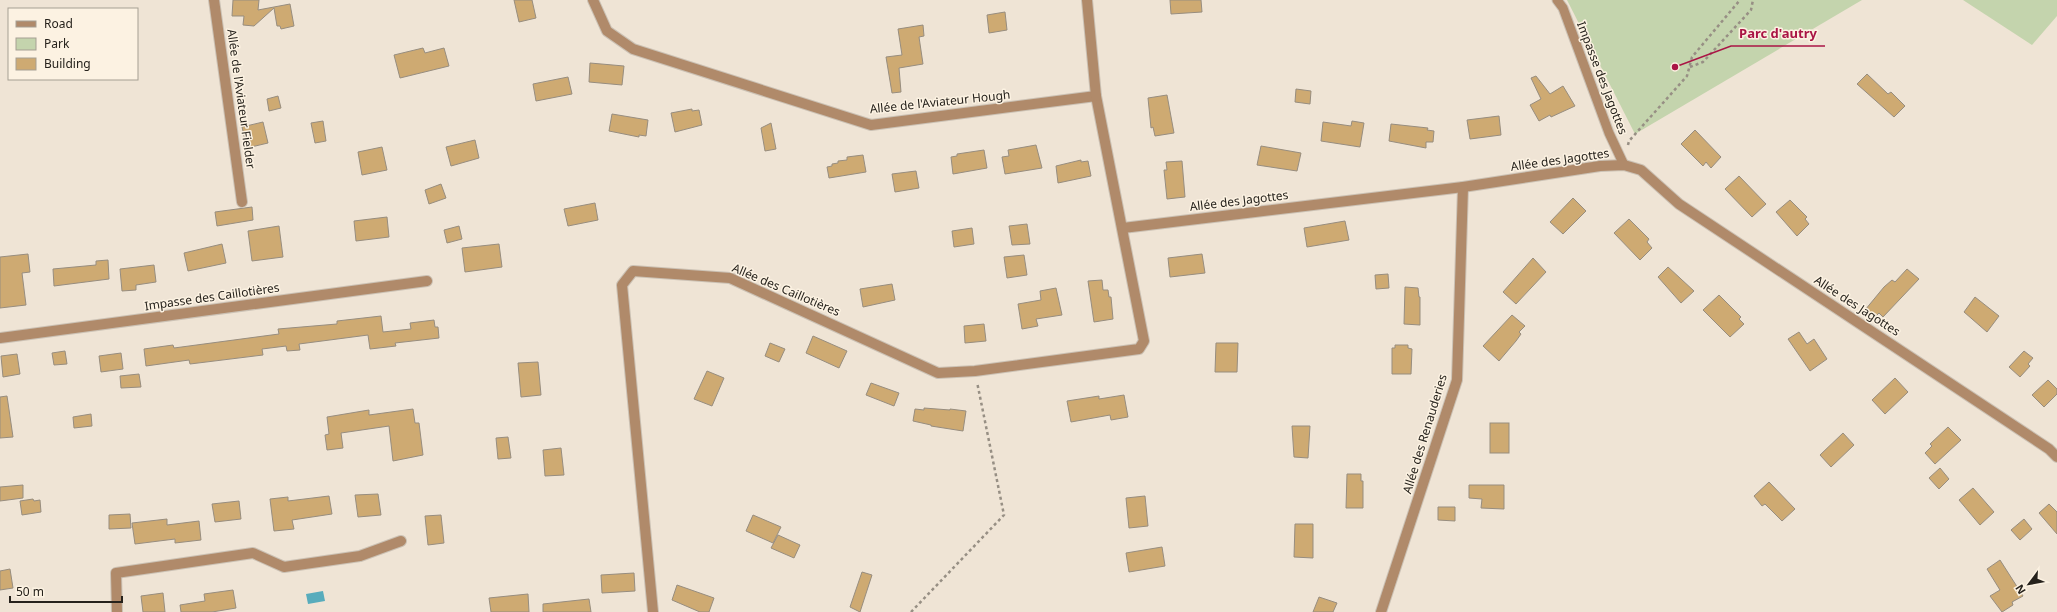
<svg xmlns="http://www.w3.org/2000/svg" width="2057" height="612" font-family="'Noto Sans',sans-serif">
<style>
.green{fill:#c4d4ad}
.water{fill:#58acbc}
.building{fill:#ceaa72;stroke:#978d7f}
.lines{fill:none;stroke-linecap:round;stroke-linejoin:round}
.lane-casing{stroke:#cbc1b4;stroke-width:11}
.street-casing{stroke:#cbc1b4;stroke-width:12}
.path{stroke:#978f84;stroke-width:2.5;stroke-dasharray:3 3;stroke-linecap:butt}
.lane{stroke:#b08a6a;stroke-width:9}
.street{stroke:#b08a6a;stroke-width:10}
.labels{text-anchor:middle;stroke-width:3;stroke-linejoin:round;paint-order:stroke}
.street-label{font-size:12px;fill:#26221c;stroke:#fcf2e2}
.leader{fill:none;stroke:#aa1545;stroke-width:1.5}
.callout-dot{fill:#aa1545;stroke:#fcf2e2;stroke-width:1.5}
.callout-label{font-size:13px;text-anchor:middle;font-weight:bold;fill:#aa1545;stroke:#fcf2e2;stroke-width:3;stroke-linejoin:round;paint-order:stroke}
</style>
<rect width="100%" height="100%" fill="#efe4d5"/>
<g class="green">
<polygon points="1567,0 1862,0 1635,134"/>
<polygon points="1963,0 2057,0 2057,16 2032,45"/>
</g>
<polygon class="water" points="323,591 325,601 308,604 306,594"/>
<g class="building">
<polygon points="233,0 259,0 258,10 290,4 294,26 281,29 280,26 277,26 274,8 254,26 243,25 244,16 232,16"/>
<polygon points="514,0 532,0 536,18 519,22"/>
<polygon points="1170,0 1201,0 1202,12 1171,14"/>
<polygon points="1005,12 1007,30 989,33 987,15"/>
<polygon points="923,25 924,36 919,37 923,64 899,68 901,92 892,93 886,57 902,55 898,29"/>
<polygon points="423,48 425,53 444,48 449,66 400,78 394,55"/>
<polygon points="590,63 624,66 622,85 589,82"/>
<polygon points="1867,74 1888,94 1891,92 1905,106 1894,117 1857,84"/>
<polygon points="1536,76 1550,94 1563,86 1575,106 1551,117 1550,115 1539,121 1530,105 1541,99 1531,78"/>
<polygon points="568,77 572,94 536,101 533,84"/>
<polygon points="1296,89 1311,91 1310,104 1295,102"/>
<polygon points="1167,95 1174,133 1155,136 1153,127 1151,128 1148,98"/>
<polygon points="278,96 281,108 269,111 267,99"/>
<polygon points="692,109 692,111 699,110 702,125 675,132 671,113"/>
<polygon points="612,114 648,120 646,136 639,135 639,137 609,131"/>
<polygon points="1499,116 1501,135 1470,139 1467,120"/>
<polygon points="323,121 326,141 315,143 311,123"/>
<polygon points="1352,121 1364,123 1360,147 1321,141 1323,122 1351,126"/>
<polygon points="263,122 268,143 247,148 242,127"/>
<polygon points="771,123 776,149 765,151 761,128"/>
<polygon points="1391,124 1428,128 1427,130 1434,131 1433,142 1426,142 1426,148 1389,141"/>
<polygon points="1695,130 1721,157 1711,168 1706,162 1703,166 1681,144"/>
<polygon points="475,140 479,158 451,166 446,147"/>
<polygon points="1036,145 1042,168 1005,174 1002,157 1009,156 1008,150"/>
<polygon points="1261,146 1301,153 1297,171 1257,165"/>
<polygon points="382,147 387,170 362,175 358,152"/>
<polygon points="984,150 987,168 953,174 951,157 957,156 957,154"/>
<polygon points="863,155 866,172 829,178 827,167 832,166 832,164 838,163 838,161 847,160 847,157"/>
<polygon points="1081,160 1081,162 1088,161 1091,176 1058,183 1056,166"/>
<polygon points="1182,161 1185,197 1167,199 1164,170 1167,170 1166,162"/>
<polygon points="916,171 919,188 895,192 892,174"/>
<polygon points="1739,176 1766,204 1752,217 1725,189"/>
<polygon points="441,184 446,198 429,204 425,190"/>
<polygon points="1573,198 1586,211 1563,234 1550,222"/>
<polygon points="1790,200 1807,217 1805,219 1809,224 1797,236 1776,212"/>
<polygon points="595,203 598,220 568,226 564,209"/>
<polygon points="252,207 253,220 217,226 215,212"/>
<polygon points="387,217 389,237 356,241 354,221"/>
<polygon points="1629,219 1649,239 1647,242 1652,248 1640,260 1614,233"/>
<polygon points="1345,221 1349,240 1307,247 1304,228"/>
<polygon points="1027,224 1030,244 1012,245 1009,226"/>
<polygon points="279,226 283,257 252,261 248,231"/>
<polygon points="459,226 462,239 447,243 444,230"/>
<polygon points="972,228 974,244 954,247 952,231"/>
<polygon points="222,244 226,263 188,271 184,253"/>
<polygon points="499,244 502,267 465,272 462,248"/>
<polygon points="28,254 30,272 22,273 26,305 0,308 0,257"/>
<polygon points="1202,254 1205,273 1170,277 1168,258"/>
<polygon points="1024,255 1027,275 1007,278 1004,257"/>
<polygon points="1533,258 1546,272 1516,304 1503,292"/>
<polygon points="108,260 109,279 54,286 53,269 96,265 96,261"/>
<polygon points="154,265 156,282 136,285 136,290 122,291 120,269"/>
<polygon points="1668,267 1694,291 1681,303 1658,277"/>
<polygon points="1907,269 1919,279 1883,317 1879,313 1875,317 1865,310 1884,287 1892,280 1895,282"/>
<polygon points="1388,274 1389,288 1376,289 1375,275"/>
<polygon points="1102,280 1103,290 1108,290 1109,297 1111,297 1113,319 1094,322 1088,281"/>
<polygon points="892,284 895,300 863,307 860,289"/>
<polygon points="1405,287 1418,288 1419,297 1420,297 1420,325 1404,324"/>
<polygon points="1056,288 1062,315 1036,319 1038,326 1022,329 1018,304 1041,300 1040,291"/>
<polygon points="1719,295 1741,317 1739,319 1744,324 1730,337 1703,310"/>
<polygon points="1975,297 1999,316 1987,332 1964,312"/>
<polygon points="1512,315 1525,326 1519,332 1521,334 1516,341 1499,361 1483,346"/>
<polygon points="381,316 383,332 411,329 410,323 434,320 435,327 438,327 439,338 395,343 396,346 370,349 368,335 299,344 300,350 287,351 286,346 262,349 263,355 190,364 189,360 146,366 144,349 173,345 174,348 279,334 278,329 337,324 337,321"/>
<polygon points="984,324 986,341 965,343 964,326"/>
<polygon points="1799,332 1807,344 1814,339 1827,359 1810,371 1788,339"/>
<polygon points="813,336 847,351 839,368 806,353"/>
<polygon points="770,343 785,349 779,362 765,356"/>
<polygon points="1216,343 1238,343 1237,372 1215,372"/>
<polygon points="1395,345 1408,345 1408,348 1412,349 1411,374 1392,374 1392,348 1395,348"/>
<polygon points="65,351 67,364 54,365 52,353"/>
<polygon points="2024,351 2033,358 2028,364 2030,366 2020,377 2009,367"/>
<polygon points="121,353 123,369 101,372 99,356"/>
<polygon points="17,354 20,374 3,377 1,356"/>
<polygon points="538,362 541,395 521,397 518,363"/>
<polygon points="707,371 724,378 712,406 694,399"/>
<polygon points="139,374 141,387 121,388 120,376"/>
<polygon points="1895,378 1908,392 1885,414 1872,400"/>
<polygon points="2048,380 2057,389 2057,394 2044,407 2032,395"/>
<polygon points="871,383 899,393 894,406 866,395"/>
<polygon points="1124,395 1128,417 1111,420 1110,415 1071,422 1067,401 1099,396 1099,399"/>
<polygon points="7,396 13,437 0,438 0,397"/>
<polygon points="924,408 950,410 950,409 966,411 963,431 931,426 931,425 913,421 915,409 924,410"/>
<polygon points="413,409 415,423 419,423 423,455 393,461 389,426 341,433 343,448 327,450 325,435 329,434 327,417 369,410 369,415"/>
<polygon points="91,414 92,426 74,428 73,417"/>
<rect x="1490" y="423" width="19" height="30"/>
<polygon points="1292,426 1310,426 1308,458 1294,457"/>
<polygon points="1948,427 1961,440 1935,464 1925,453 1932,446 1930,444"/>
<polygon points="1843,433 1854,445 1831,467 1820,455"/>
<polygon points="508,437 511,458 498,459 496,438"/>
<polygon points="561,448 564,475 545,476 543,450"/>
<polygon points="1940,468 1949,479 1939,489 1929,478"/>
<polygon points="1347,474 1361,474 1361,481 1363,481 1363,508 1346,508"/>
<polygon points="1769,482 1795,509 1782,521 1765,504 1762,506 1754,496"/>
<polygon points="23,485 23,498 0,501 0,487"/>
<polygon points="1469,485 1504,485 1504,509 1481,508 1482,499 1469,498"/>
<polygon points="1973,488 1994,512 1980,525 1959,500"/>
<polygon points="378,494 381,515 358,517 355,495"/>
<polygon points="329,496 332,514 292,520 294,529 274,531 270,499 288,497 288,501"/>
<polygon points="1145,496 1148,526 1129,528 1126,498"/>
<polygon points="33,499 34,501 40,500 41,512 22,515 20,501"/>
<polygon points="239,501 241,519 215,522 212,504"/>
<polygon points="2049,504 2057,512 2057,534 2039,513"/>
<polygon points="1438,507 1455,507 1455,521 1438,520"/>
<polygon points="130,514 131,528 109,529 109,515"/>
<polygon points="441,515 444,543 428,545 425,516"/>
<polygon points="753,515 781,527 773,543 746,531"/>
<polygon points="167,519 167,525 199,521 201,540 175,543 175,539 135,544 132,523"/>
<polygon points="2024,519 2032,529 2020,540 2011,530"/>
<polygon points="1295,524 1313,524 1313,558 1294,557"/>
<polygon points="778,535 800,545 794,558 771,548"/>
<polygon points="1162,547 1165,566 1129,572 1126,553"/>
<polygon points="2000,560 2023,596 2012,602 2013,605 2002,612 1990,596 2000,590 1987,569"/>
<polygon points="10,569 13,588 0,590 0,571"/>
<polygon points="862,572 872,575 860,612 850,607"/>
<polygon points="634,573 635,591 602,593 601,575"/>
<polygon points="677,585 714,598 709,612 700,612 672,600"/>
<polygon points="233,590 236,608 212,612 181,612 180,605 205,601 204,594"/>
<polygon points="163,593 165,612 143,612 141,596"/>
<polygon points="528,594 529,612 491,612 489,598"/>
<polygon points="1319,597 1337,603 1333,612 1313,612"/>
<polygon points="589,599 591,612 543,612 543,604"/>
</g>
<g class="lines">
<g class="lane-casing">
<polyline id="lane" points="1557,0 1563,8 1609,133 1624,165"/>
</g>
<g class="street-casing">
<g id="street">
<polyline points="214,0 242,202"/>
<polyline points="593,0 607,31 633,49 871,125 1096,96 1144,341 1139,349 975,371 938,373 730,278 633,271 622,285 653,612"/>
<polyline points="1087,0 1096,96"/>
<polyline points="1123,228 1463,187 1600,166 1624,165 1641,170 1679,204 2049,449 2057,457"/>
<polyline points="0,338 427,281"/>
<polyline points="117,612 116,573 253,553 284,567 360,556 401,541"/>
<polyline points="1381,612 1457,380 1463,187"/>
</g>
</g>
<g class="path">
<polyline points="1690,67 1703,62 1751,10 1753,0"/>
<polyline points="1628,145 1629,141 1687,76 1692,57 1740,0"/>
<polyline points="911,612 1004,515 977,382"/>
</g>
<use href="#lane" class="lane"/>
<use href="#street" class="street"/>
</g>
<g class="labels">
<g class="street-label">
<text transform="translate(1602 78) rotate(69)" y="4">Impasse des Jagottes</text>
<text transform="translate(241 99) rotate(82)" y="4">Allée de l'Aviateur Fielder</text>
<text transform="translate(940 102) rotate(-6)" y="4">Allée de l'Aviateur Hough</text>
<text transform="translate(1560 160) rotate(-8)" y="4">Allée des Jagottes</text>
<text transform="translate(1239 201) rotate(-7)" y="4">Allée des Jagottes</text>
<text transform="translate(786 290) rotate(23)" y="4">Allée des Caillotières</text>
<text transform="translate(212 297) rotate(-8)" y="4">Impasse des Caillotières</text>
<text transform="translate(1857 306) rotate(33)" y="4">Allée des Jagottes</text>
<text transform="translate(1425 434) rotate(-73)" y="4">Allée des Renauderies</text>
</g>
</g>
<path class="leader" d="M1675 67L1731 46H1825"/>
<circle class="callout-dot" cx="1675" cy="67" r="4"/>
<g class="callout-label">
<text x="1778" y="38">Parc d'autry</text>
</g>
<rect x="8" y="8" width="130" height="72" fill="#fcf2e2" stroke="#a69f93"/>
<rect x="16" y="21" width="20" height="6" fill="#b08a6a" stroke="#a69f93"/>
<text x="44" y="28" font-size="12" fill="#26221c">Road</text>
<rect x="16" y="38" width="20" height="12" fill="#c4d4ad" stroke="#a69f93"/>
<text x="44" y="48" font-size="12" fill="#26221c">Park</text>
<rect x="16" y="58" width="20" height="12" fill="#ceaa72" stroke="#a69f93"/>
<text x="44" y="68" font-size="12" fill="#26221c">Building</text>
<g transform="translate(2029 584) rotate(238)" stroke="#fcf2e2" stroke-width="3" paint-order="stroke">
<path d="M0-3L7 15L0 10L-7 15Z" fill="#26221c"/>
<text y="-6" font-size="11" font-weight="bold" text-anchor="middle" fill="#26221c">N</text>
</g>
<path d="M10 596v6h112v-6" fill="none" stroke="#26221c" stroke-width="2"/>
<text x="16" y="596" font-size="12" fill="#26221c" stroke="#fcf2e2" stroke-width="3" paint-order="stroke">50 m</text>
</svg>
